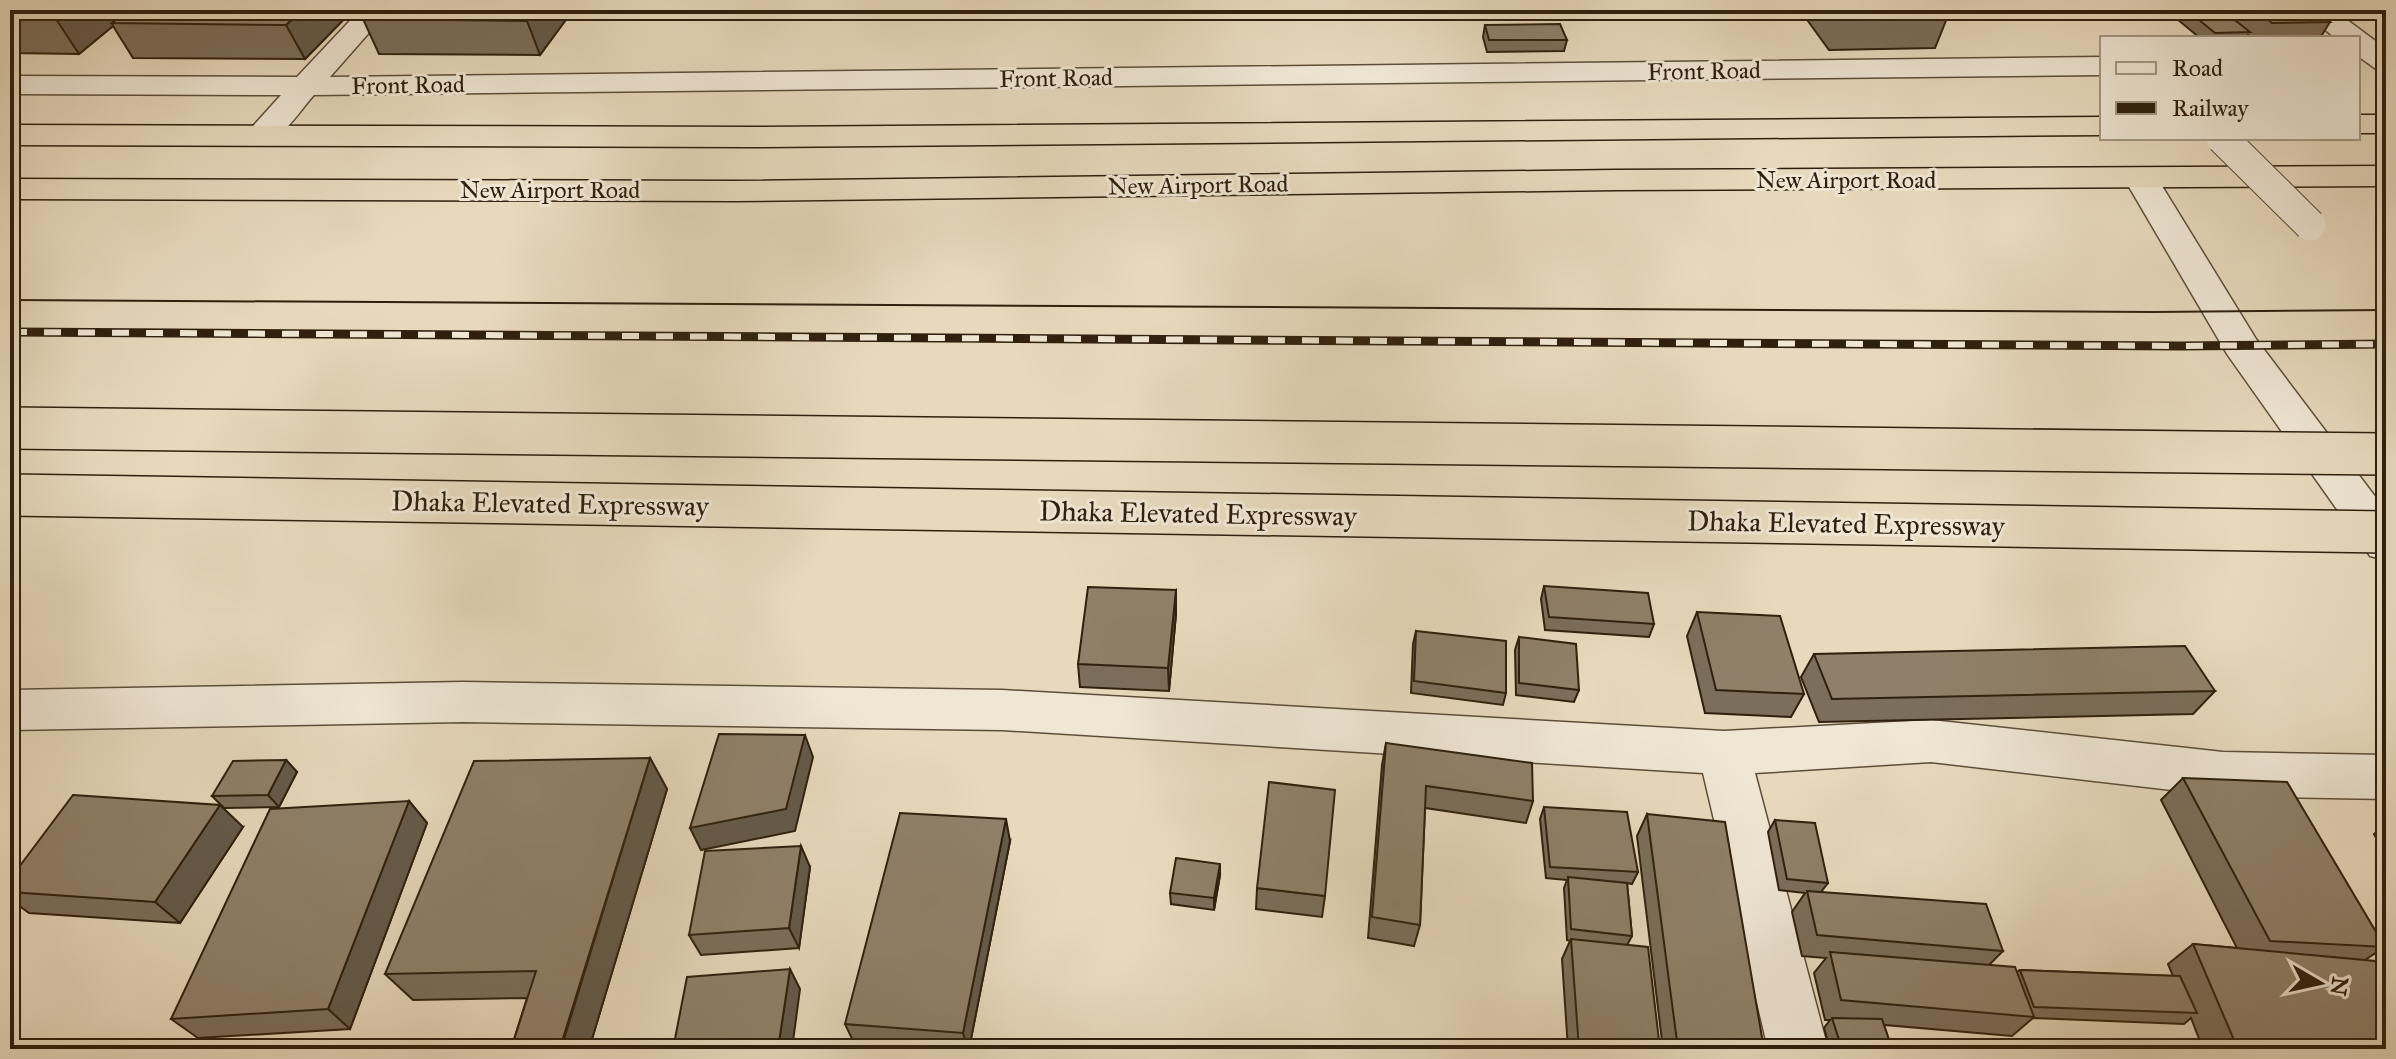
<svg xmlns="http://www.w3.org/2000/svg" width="2396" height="1059" font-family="'IM FELL Great Primer',serif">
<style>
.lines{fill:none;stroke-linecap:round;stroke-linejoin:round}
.minor-casing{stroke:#5d4e39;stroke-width:3}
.trunk-casing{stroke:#2f200d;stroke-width:3}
.minor{fill:#efe6d4;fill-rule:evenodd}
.trunk{fill:#e7d9bd;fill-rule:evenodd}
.tram{stroke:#2f200d;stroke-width:2}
.rail-casing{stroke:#2f200d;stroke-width:9}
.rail{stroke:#efe6d4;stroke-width:6;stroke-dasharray:17;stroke-linecap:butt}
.pedestrian-bridge-casing{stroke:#5d4e39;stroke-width:33;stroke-linecap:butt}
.motorway-bridge-casing{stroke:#2f200d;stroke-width:44;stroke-linecap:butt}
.pedestrian-bridge{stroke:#efe6d4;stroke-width:31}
.motorway-bridge{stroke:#e7d9bd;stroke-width:41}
.wall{fill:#7b6e5a;stroke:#2f200d;stroke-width:2}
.shaded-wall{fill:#645a4a;stroke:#2f200d;stroke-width:2}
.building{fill:#8f8069;stroke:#2f200d;stroke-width:2}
.labels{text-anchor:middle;stroke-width:6;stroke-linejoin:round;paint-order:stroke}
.far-street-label{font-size:24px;fill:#2f200d;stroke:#efe6d4}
.street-label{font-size:28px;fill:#2f200d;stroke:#efe6d4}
</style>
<rect width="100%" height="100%" fill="#e7d9bd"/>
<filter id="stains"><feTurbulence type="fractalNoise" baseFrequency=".0025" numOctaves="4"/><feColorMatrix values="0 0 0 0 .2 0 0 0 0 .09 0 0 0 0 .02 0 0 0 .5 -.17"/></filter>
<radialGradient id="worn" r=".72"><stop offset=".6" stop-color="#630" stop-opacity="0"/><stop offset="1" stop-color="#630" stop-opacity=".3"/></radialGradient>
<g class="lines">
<g class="minor-casing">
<g id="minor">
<path d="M 360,10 L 389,10 L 330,77 L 2102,57 L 2102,75 L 314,95 C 296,115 277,150 249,143 L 244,136 L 281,95 L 10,94 L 10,76 L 297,77 Z"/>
<polygon points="2302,10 2334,10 2386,49 2386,72 2376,69 2358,56 2358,38 2335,38"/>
<polygon points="2142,170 2154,173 2256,339 2386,511 2386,560 2370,556 2227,354 2125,180 2130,173"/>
<polygon points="463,682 1002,690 1724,731 1931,720 2223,752 2386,755 2386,799 2223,796 1931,762 1755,773 1828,1049 1768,1049 1703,773 1002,730 463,722 10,730 10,690"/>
</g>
</g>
<g class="trunk-casing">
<g id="trunk">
<rect x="2358" y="115" width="28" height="18"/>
<polygon points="2102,117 2102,135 753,147 10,145 10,125 753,127"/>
<polygon points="2386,166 2386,186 1616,190 735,201 10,199 10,179 735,181 1616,170"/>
</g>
</g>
<use href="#minor" class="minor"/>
<use href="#trunk" class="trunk"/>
<polyline class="tram" points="10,300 2153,312 2386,310"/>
<g class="rail-casing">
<polyline id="rail" points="10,332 2180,346 2386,344"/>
</g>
<use href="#rail" class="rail"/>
<g class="pedestrian-bridge-casing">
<polyline id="pedestrian-bridge" points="2222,138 2310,225"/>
</g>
<g class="motorway-bridge-casing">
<g id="motorway-bridge">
<polyline points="10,428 2386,454"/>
<polyline points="10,495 2386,532"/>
</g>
</g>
<use href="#pedestrian-bridge" class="pedestrian-bridge"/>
<use href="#motorway-bridge" class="motorway-bridge"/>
</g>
<g class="wall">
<polygon points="10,10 353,10 305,59 133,58 113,26 79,54 10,53"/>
<polygon points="372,10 573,10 540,55 379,54 363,19"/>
<polygon points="1263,10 1408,10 1407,20 1378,20 1377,13 1264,14"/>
<polygon points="1433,10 1529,10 1433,11"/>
<polygon points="1800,10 2013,10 2011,16 1946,17 1947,18 1935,48 1829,50"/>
<polygon points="2182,10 2314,10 2330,22 2320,38 2251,38 2248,35 2246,38 2200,38 2177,19"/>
<polygon points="1485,25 1567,40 1564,51 1487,52 1483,37"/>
<polygon points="1544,586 1654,624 1649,637 1545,630 1541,599"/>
<polygon points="1176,590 1176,614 1169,691 1080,687 1078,664"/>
<polygon points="1697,612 1804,694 1791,717 1705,713 1687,636"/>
<polygon points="1416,631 1506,693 1503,705 1411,693 1413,644"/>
<polygon points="1519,637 1579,690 1574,702 1516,695 1515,650"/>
<polygon points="1814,654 2215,691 2193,714 1819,722 1801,677"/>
<polygon points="1386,743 1533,801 1526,823 1425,808 1420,925 1414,946 1368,938 1382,765"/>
<polygon points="650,758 667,789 589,1049 511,1049 527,998 413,1000 385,974"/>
<polygon points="286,760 297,772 279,807 224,808 212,796"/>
<polygon points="2183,778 2385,947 2365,960 2386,1049 2203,1049 2191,1018 2184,1024 2033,1018 2012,1036 1884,1025 1892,1049 1830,1049 1824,1028 1830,1020 1825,1020 1814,973 1826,958 1802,956 1792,912 1805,893 1779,890 1768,832 1775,820 1828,883 1821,892 2003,951 1989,965 2017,972 2020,970 2173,976 2168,964 2193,944 2237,948 2161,800"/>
<polygon points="409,801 427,823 350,1029 198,1038 171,1019"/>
<polygon points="1544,807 1638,872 1632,884 1627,883 1632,936 1627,945 1660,1049 1568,1049 1562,959 1570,941 1567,940 1564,888 1567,880 1546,878 1540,819"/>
<polygon points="1647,814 1764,1049 1663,1049 1637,836"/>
<polygon points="2386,825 2386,857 2374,834"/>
<polygon points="243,827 180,923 29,913 10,899 10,879"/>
<polygon points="1010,841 969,1049 934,1049 854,1043 845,1024"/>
<polygon points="810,867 799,948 701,955 689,935"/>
<polygon points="1220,875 1214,910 1171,904 1170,893"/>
<polygon points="1257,888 1325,896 1322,917 1256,909"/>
</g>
<g class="shaded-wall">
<polygon points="68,10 132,10 112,23 113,26 79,54 56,19"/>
<polygon points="302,10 353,10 305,59 286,25"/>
<polygon points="535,10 573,10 540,55 527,21"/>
<polygon points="1176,590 1176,614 1169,691 1168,668"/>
<polygon points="805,735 813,757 795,831 701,850 690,828"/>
<polygon points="650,758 667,789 589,1049 561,1049"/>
<polygon points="286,760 297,772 279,807 268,795"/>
<polygon points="409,801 427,823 350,1029 328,1009"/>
<polygon points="220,805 243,827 180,923 155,902"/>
<polygon points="1006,819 1010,841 969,1049 968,1049 963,1033"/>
<polygon points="801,846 810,867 799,948 789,928"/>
<polygon points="1220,864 1220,875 1214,910 1214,898"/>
<polygon points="790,969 800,989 792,1049 778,1049"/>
</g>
<g class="building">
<polygon points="10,10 68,10 56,19 10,19"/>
<polygon points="128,10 302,10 286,25 112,23"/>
<polygon points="372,10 535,10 527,21 363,19"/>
<polygon points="1832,10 1939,10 1947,18 1840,20"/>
<polygon points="2187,10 2222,10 2250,32 2215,33"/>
<polygon points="2256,10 2314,10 2330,22 2272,23"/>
<polygon points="1560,24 1567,40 1489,40 1485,25"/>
<polygon points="1544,586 1648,593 1654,624 1549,617"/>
<polygon points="1088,587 1176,590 1168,668 1078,664"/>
<polygon points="1697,612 1780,616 1804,694 1716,690"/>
<polygon points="1416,631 1506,641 1506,693 1414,681"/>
<polygon points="1519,637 1576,644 1579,690 1519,683"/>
<polygon points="2185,646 2215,691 1832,699 1814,654"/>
<polygon points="719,734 805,735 786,809 690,828"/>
<polygon points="1386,743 1532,763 1533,801 1426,786 1420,925 1372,917"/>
<polygon points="650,758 560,1048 511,1049 536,971 385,974 474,761"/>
<polygon points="286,760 268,795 212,796 233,761"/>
<polygon points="2183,778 2287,782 2385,947 2270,941"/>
<polygon points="1269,782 1335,790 1325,896 1257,888"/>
<polygon points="73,795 220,805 155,902 10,892 10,879"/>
<polygon points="409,801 328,1009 171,1019 270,809"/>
<polygon points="1544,807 1627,812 1638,872 1550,867"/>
<polygon points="900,813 1006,819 963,1033 845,1024"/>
<polygon points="1647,814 1725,822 1764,1049 1678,1049"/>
<polygon points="1775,820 1815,823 1828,883 1787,879"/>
<polygon points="801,846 789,928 689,935 705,851"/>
<polygon points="1176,858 1220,864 1214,898 1170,893"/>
<polygon points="1568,877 1627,883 1632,936 1571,929"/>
<polygon points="1807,891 1986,904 2003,951 1817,935"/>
<polygon points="1571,939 1648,947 1660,1049 1579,1049"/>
<polygon points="2193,944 2386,962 2386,1049 2259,1049 2237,1047"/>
<polygon points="1830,952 2015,967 2034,1017 1841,1000"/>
<polygon points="790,969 778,1049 673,1049 687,977"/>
<polygon points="2020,970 2180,976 2197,1013 2034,1007"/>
<polygon points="1832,1018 1882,1019 1892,1049 1842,1049"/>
<polygon points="1310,1045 1339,1049 1310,1049"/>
</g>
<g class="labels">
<g class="far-street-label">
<text transform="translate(1704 71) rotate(-1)" y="8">Front Road</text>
<text transform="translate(1056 78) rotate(-1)" y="8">Front Road</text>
<text transform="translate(408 85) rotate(-1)" y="8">Front Road</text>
<text x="1846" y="188">New Airport Road</text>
<text transform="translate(1198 185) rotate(-1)" y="8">New Airport Road</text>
<text x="550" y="198">New Airport Road</text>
</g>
<g class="street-label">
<text transform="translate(550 503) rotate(1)" y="10">Dhaka Elevated Expressway</text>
<text transform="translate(1198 513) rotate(1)" y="10">Dhaka Elevated Expressway</text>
<text transform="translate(1846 523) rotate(1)" y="10">Dhaka Elevated Expressway</text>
</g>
</g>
<rect width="2396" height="1059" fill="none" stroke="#e7d9bd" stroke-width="40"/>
<rect x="12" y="12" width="2372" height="1035" fill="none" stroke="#2f200d" stroke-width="4"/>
<rect x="20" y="20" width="2356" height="1019" fill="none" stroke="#2f200d" stroke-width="2"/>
<rect x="2100" y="36" width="260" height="104" fill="#efe6d4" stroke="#a29784" stroke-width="2"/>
<rect x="2116" y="62" width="40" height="12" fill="#efe6d4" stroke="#a29784" stroke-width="2"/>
<text x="2172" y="76" font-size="24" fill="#2f200d">Road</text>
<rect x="2116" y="102" width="40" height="12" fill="#2f200d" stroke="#a29784" stroke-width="2"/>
<text x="2172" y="116" font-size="24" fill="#2f200d">Railway</text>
<g transform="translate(2320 983) rotate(99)" stroke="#efe6d4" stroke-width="6" paint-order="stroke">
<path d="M0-6L14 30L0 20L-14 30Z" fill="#2f200d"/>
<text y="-12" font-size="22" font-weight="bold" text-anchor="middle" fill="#2f200d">N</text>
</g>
<rect width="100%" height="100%" filter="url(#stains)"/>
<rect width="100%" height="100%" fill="url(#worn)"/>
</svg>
